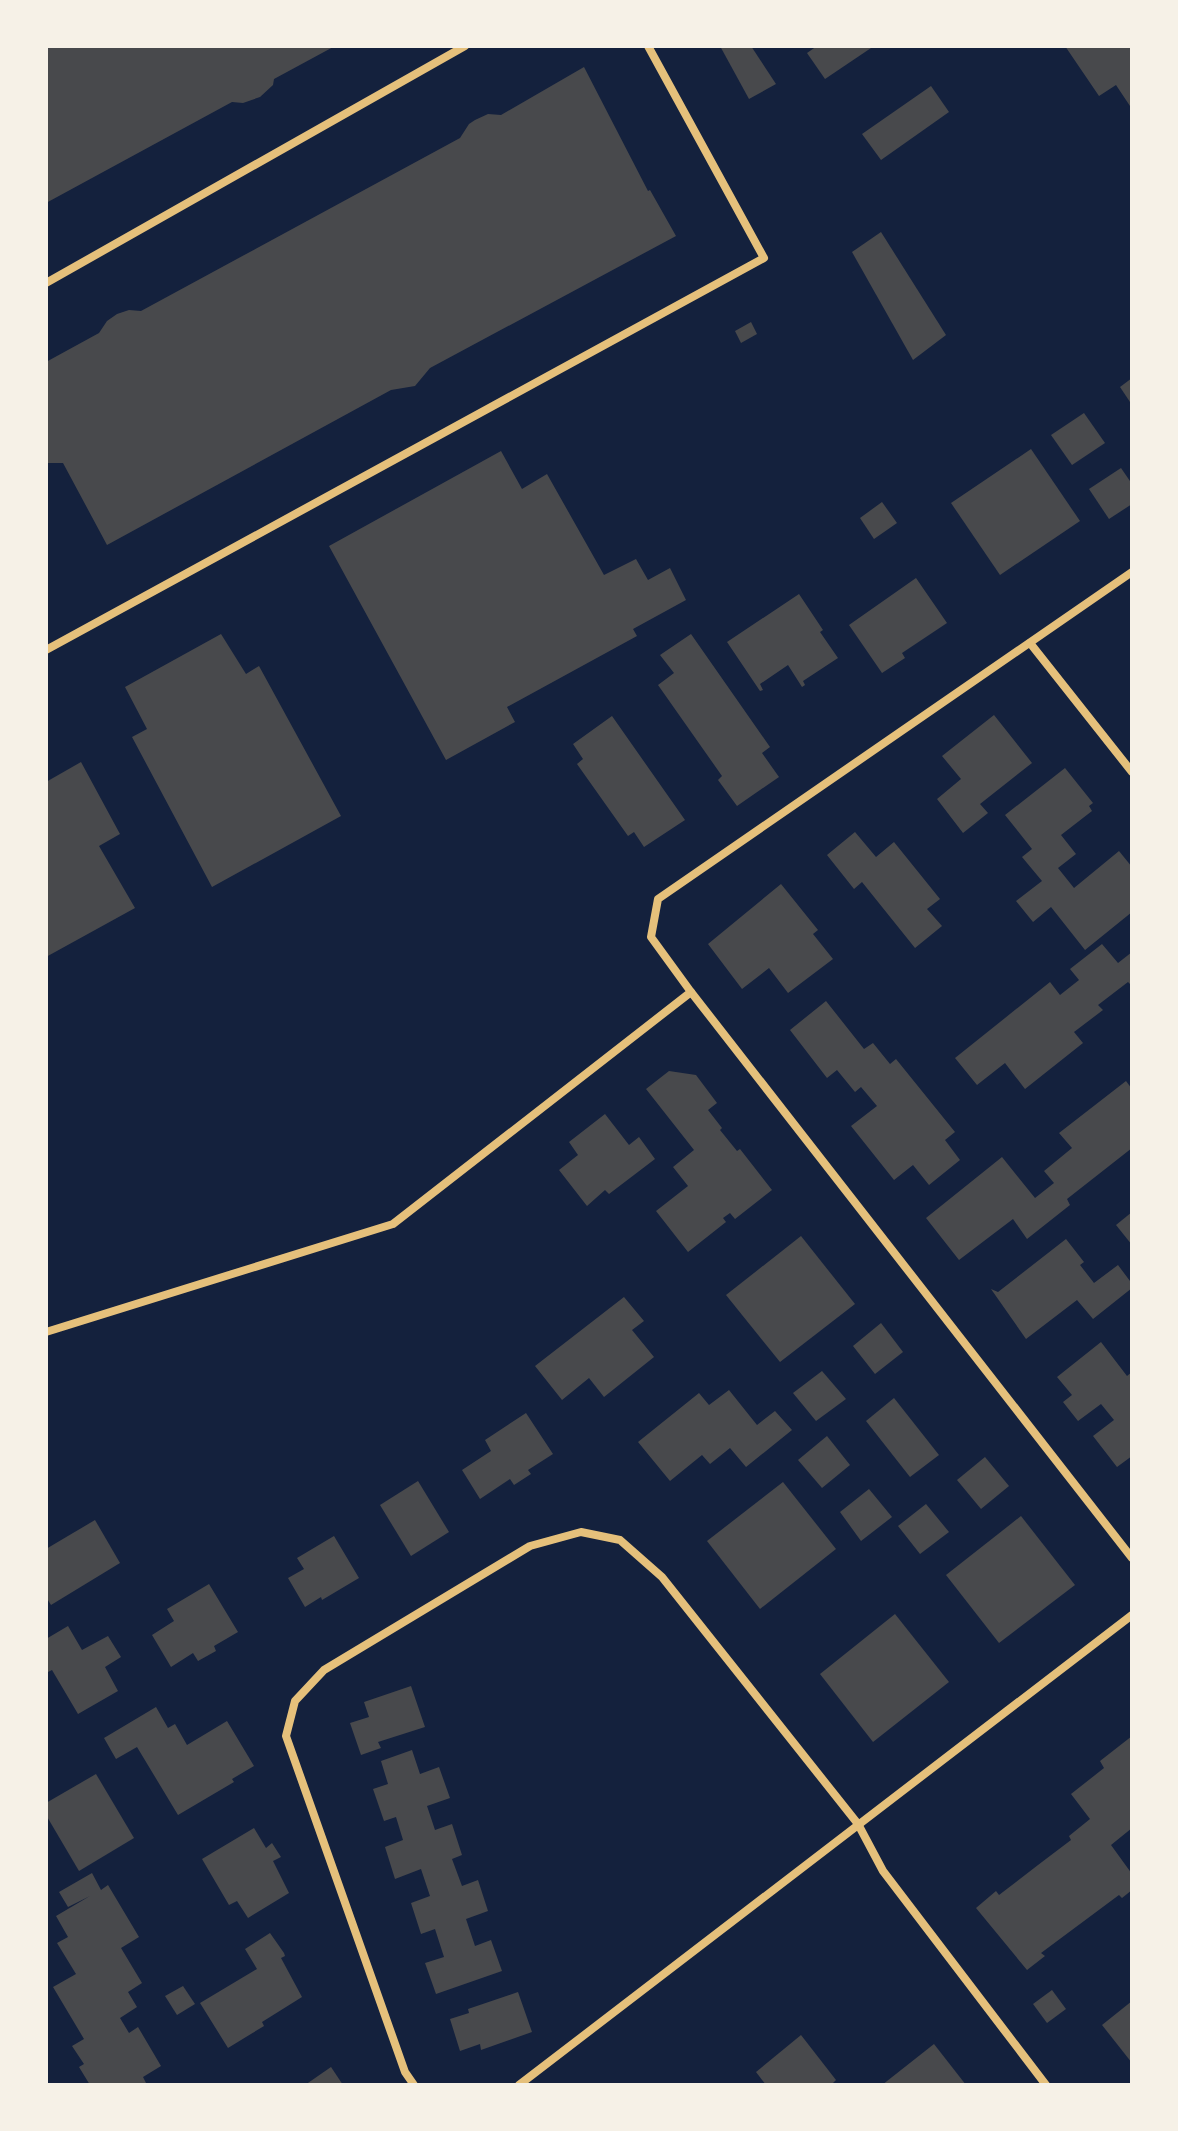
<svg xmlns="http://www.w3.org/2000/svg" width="1178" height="2131" font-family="Georgia,serif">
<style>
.building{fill:#48494c}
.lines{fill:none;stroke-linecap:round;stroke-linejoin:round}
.minor{stroke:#e5c07b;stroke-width:8}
</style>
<rect width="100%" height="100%" fill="#14213d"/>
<g class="building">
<polygon points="46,46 335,46 274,79 273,85 260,97 243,103 232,102 46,203"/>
<polygon points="720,46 751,46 776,84 749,99"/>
<polygon points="817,46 874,46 825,79 807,53"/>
<polygon points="1065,46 1132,46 1132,74 1130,76 1132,79 1132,109 1116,85 1099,96"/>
<polygon points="584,67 648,191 650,190 676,236 430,368 415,386 391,390 107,545 63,463 46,463 46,362 99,333 107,321 117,314 129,310 141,311 460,138 469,124 475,120 488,114 501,115"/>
<polygon points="931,86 949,112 881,160 862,134"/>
<polygon points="881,232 946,335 913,360 852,252"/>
<polygon points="751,322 757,334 741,343 735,331"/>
<polygon points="1132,378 1132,405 1120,387"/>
<polygon points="1084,413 1105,443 1072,465 1051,435"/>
<polygon points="1031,449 1080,521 1000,575 951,503"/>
<polygon points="501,451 522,489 547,474 604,575 636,559 648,580 670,568 686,600 633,629 637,636 507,707 515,722 446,760 329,546"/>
<polygon points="1121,468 1132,484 1132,504 1109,519 1089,489"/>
<polygon points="882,502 897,523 874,539 860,518"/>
<polygon points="916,578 947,623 902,653 905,658 882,673 849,625"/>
<polygon points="799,594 823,630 820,632 838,658 803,681 805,685 802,687 788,665 760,684 763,690 760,691 727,642"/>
<polygon points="221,634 246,674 259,666 341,816 212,887 132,737 147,729 125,687"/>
<polygon points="691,634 770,747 762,753 779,777 737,806 718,780 722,776 658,685 674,673 660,655"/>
<polygon points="994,715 1032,763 980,804 988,813 963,833 937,799 961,779 942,756"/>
<polygon points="612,716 685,820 644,847 634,832 628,836 577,764 583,759 573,744"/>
<polygon points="81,762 120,834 99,846 135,908 46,957 46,782"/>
<polygon points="1065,768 1093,803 1089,806 1092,811 1061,835 1076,854 1058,868 1074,888 1119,851 1132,867 1132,912 1085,950 1051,907 1033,922 1016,901 1042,881 1022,857 1032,849 1005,815"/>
<polygon points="855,832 876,857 894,842 940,899 927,909 942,926 915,948 862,882 854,889 827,855"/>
<polygon points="781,884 818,930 813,934 833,959 788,993 769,968 742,989 708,944"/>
<polygon points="1102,944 1118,963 1132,952 1132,986 1128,982 1098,1005 1103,1010 1074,1032 1083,1043 1025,1089 1005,1063 977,1085 955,1058 1050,982 1060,995 1079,980 1070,969"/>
<polygon points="826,1001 864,1049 873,1043 890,1064 896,1059 955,1132 945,1140 960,1160 929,1185 913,1165 894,1180 851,1126 877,1106 861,1087 855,1092 837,1070 827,1078 790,1030"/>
<polygon points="669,1071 696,1075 717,1103 708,1110 722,1128 720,1130 737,1151 740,1149 772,1190 735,1219 730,1213 723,1218 726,1222 688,1252 656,1211 688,1186 673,1167 694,1150 646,1089"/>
<polygon points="1126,1081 1132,1089 1132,1148 1067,1199 1070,1205 1027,1239 1013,1219 959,1260 926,1218 1002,1157 1035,1198 1054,1183 1044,1171 1072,1148 1059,1133"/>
<polygon points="605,1114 629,1145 639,1137 655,1159 609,1194 605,1190 587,1206 559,1170 578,1155 569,1142"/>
<polygon points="1132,1212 1132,1245 1116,1225"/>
<polygon points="801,1236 855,1304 780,1362 726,1295"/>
<polygon points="1066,1239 1084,1262 1080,1265 1094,1283 1118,1265 1130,1281 1132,1280 1132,1288 1093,1319 1077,1300 1026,1339 991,1289 998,1292"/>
<polygon points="624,1297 644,1321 632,1330 654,1357 604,1397 589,1378 562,1400 535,1366"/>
<polygon points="881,1323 903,1352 875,1374 853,1346"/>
<polygon points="1101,1342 1127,1376 1132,1372 1132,1456 1117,1467 1093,1436 1114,1420 1101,1404 1078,1421 1063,1402 1072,1395 1057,1377"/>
<polygon points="822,1371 846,1399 816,1421 793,1393"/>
<polygon points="729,1390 757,1425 775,1411 792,1430 746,1467 730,1448 710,1464 702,1455 670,1481 638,1442 699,1393 709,1405"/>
<polygon points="894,1398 939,1455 910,1477 866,1421"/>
<polygon points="526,1413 553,1454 528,1470 531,1474 514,1485 510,1479 480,1499 462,1470 491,1451 485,1440"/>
<polygon points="827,1436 850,1465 822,1488 798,1460"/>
<polygon points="985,1457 1009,1486 981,1509 957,1480"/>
<polygon points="418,1481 449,1532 411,1556 380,1505"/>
<polygon points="783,1482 836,1549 760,1609 707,1541"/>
<polygon points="869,1489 892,1517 861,1541 840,1512"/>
<polygon points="926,1504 949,1532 920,1554 898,1526"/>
<polygon points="1021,1516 1075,1585 999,1643 946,1575"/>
<polygon points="95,1520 120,1563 51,1605 46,1597 46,1549"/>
<polygon points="334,1536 359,1578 322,1600 321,1597 305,1607 288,1578 304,1569 297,1558"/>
<polygon points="209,1584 238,1632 214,1646 216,1651 198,1661 193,1653 171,1667 152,1635 174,1621 167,1609"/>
<polygon points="895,1614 949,1682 873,1742 820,1674"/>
<polygon points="68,1626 82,1650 108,1636 121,1657 105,1667 118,1691 78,1714 52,1670 46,1673 46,1639"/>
<polygon points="411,1686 425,1727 378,1742 381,1748 361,1755 350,1723 369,1717 364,1702"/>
<polygon points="156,1707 168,1728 175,1724 187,1745 227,1721 254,1766 232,1779 234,1782 178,1815 137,1747 116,1759 104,1738"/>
<polygon points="1132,1736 1132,1828 1111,1845 1132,1874 1132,1890 1122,1898 1119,1895 1041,1953 1045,1956 1027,1970 976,1908 996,1891 999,1895 1038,1865 1071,1840 1069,1836 1090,1819 1071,1794 1104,1768 1100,1761"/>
<polygon points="412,1750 420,1774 439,1767 450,1798 427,1806 435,1830 452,1824 462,1855 452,1859 462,1886 478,1880 488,1911 466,1919 475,1946 491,1940 502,1971 436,1994 425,1963 444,1957 435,1929 421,1934 411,1903 430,1896 421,1869 395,1879 385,1847 403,1840 396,1817 384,1821 373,1789 388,1784 381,1761"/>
<polygon points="96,1774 134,1838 79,1871 46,1815 46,1803"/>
<polygon points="254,1828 266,1848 272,1843 281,1857 273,1861 289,1893 248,1918 237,1901 229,1905 202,1859"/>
<polygon points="92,1873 101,1890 108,1885 139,1937 121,1948 142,1983 128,1992 137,2007 120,2018 129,2033 138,2027 161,2066 143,2077 147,2085 90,2085 79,2067 84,2064 72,2046 84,2039 53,1987 76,1974 57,1943 68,1937 56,1916 90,1896 68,1907 59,1892"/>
<polygon points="270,1933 284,1953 285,1956 281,1958 302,1997 262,2022 264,2026 228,2048 200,2003 257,1969 245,1949"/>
<polygon points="183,1986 195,2004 177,2015 165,1996"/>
<polygon points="1052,1990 1066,2009 1047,2023 1033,2004"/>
<polygon points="518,1992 532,2032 481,2050 480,2044 460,2051 450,2019 469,2013 468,2009"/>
<polygon points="1132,2001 1132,2063 1102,2025"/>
<polygon points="801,2035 836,2080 831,2085 766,2085 756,2072"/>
<polygon points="934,2044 966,2085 882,2085"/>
<polygon points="331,2067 343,2085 305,2085"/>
</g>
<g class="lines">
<g class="minor">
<polyline points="46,283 465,46"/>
<polyline points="1030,643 1132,772"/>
<polyline points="46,650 764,258 648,46"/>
<polyline points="691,992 1132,1558"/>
<polyline points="46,1332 393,1224 691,992 651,937 658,899 1132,572"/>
<polyline points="414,2085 405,2072 286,1736 295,1701 324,1670 530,1546 581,1532 620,1540 662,1577 858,1824 883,1871 1046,2085"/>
<polyline points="519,2085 1132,1615"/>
</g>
</g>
<rect width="1178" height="2131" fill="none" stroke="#f6f1e7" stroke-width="96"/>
</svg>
